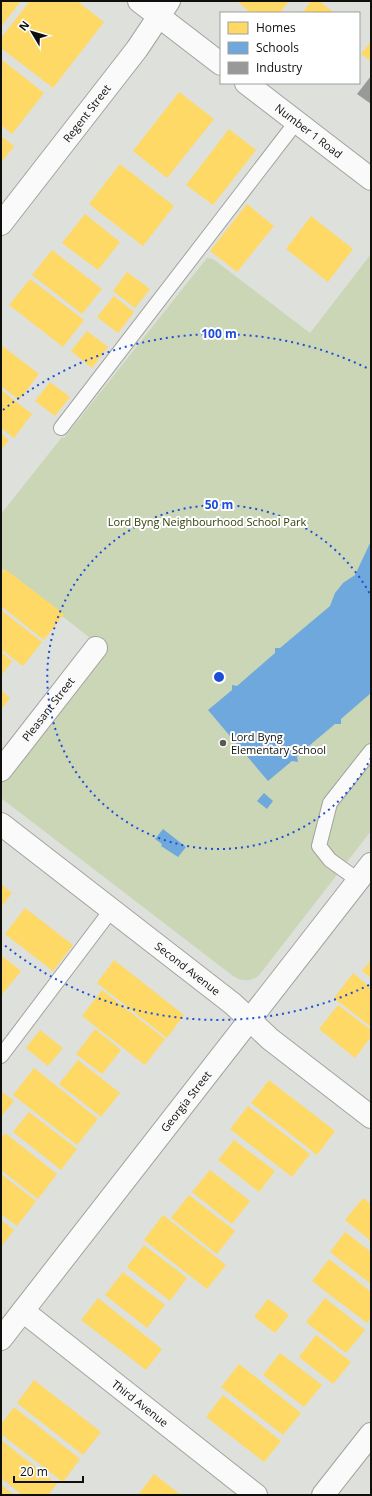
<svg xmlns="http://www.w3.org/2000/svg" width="372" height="1496" font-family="'Open Sans',sans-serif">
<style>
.green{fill:#cad6b6}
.homes{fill:#ffd966}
.schools{fill:#6fa8dc}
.industry{fill:#999}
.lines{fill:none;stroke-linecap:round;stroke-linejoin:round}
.service-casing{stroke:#a1a39e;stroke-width:16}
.minor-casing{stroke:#a1a39e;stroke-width:24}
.tertiary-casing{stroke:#a1a39e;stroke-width:24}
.service{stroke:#fafafa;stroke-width:14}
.minor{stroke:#fafafa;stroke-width:22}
.tertiary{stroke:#fafafa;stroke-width:22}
.ring{fill:none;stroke:#1d4ed8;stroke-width:2;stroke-dasharray:2 4}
.poi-dot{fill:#575954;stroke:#fff;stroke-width:1.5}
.labels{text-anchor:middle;stroke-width:4;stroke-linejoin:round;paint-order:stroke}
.street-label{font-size:11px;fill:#0f100c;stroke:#fff}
.park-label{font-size:11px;fill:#2f3f04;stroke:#fff}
.poi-label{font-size:11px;fill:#0f100c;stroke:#fff;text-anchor:start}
.centre{fill:#1d4ed8;stroke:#fff;stroke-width:2}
.ring-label{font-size:12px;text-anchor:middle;font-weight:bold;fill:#1d4ed8;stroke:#fff;stroke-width:4;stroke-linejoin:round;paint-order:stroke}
</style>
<rect width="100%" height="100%" fill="#dee1db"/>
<path class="green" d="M 371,254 L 371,831 L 260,974 C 253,982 242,982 233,976 L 1,798 L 1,780 L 104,649 L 1,568 L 1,514 L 62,437 L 64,438 L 207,258 L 213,259 L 310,333 Z"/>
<g class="homes">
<polygon points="1,1 21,1 1,27"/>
<polygon points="30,1 77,1 104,22 53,88 1,48 1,38"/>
<polygon points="237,1 289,1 280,13 251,13"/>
<polygon points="311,1 319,1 335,13 302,13"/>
<polygon points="371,41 371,61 361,54"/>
<polygon points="1,59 44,93 12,134 1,125"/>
<polygon points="179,92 214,119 167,178 133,151"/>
<polygon points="229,129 256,150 213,205 186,185"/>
<polygon points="1,136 14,146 1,163"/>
<polygon points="120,164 174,206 143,246 89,204"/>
<polygon points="247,204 274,226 237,272 210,251"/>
<polygon points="85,214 120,242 98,270 62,243"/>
<polygon points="311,216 353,249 328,282 286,249"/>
<polygon points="52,250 102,289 82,314 32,275"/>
<polygon points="127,272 150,289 135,308 113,291"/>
<polygon points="30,279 84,320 63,347 9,305"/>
<polygon points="114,296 134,312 118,333 97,317"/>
<polygon points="87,331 108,347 92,368 71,351"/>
<polygon points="1,345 39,374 19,400 1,386"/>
<polygon points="50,382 70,397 55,416 35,401"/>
<polygon points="1,390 32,414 14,438 1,428"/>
<polygon points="1,434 9,440 1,450"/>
<polygon points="5,569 64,614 44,640 1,606 1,574"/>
<polygon points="1,610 42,642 23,666 1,649"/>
<polygon points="1,652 12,661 1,676"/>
<polygon points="1,690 10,698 1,710"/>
<polygon points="1,884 12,893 1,907"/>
<polygon points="25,908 73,945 53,971 5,934"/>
<polygon points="1,955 21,971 1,996"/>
<polygon points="114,960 184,1015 167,1038 97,983"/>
<polygon points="371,960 371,978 362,971"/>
<polygon points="353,973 371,988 371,1027 334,998"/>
<polygon points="102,990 165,1039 145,1065 82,1016"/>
<polygon points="338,1005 371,1030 371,1037 355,1058 319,1029"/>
<polygon points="95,1029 121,1050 102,1074 76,1054"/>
<polygon points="40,1030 63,1048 48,1066 26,1048"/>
<polygon points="78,1060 120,1093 101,1117 59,1084"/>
<polygon points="34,1068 98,1119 77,1145 13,1095"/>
<polygon points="269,1080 335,1131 317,1155 251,1103"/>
<polygon points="1,1091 14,1101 1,1117"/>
<polygon points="248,1106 310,1154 292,1177 230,1129"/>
<polygon points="29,1112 77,1149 61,1170 13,1132"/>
<polygon points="5,1133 57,1174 38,1199 1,1170 1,1138"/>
<polygon points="234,1140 275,1171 259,1192 218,1160"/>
<polygon points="210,1170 250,1201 232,1224 192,1192"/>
<polygon points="1,1174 36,1201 17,1226 1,1214"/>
<polygon points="189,1195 235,1231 217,1254 171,1218"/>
<polygon points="363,1198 371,1204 371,1241 345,1220"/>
<polygon points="163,1215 226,1265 207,1289 144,1240"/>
<polygon points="1,1220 14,1230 1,1247"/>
<polygon points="345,1232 371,1252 371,1284 330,1252"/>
<polygon points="144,1245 187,1278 170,1301 127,1267"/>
<polygon points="329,1259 371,1292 371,1318 367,1323 312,1281"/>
<polygon points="123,1272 165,1305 147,1328 105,1295"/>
<polygon points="98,1298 162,1349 146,1370 81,1320"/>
<polygon points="325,1298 365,1330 346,1353 306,1322"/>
<polygon points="268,1299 289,1315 275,1333 254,1317"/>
<polygon points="316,1335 351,1362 333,1384 299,1357"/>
<polygon points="280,1353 322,1385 304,1407 263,1375"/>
<polygon points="239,1364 301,1413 283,1435 221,1387"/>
<polygon points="34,1380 101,1432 83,1455 17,1403"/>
<polygon points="223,1395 281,1441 264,1462 206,1417"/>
<polygon points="14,1407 80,1459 63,1482 1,1434 1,1424"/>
<polygon points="1,1440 57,1484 48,1495 22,1495 1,1478"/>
<polygon points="154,1474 181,1495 138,1495"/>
<polygon points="1,1485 14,1495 1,1495"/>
</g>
<g class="schools">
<polygon points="371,541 371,693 341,719 341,724 335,724 297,756 298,762 292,761 268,781 208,710 232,690 232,685 237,686 275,653 275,648 280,648 330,606 335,593 343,583 355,575"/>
<polygon points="264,793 273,801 267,809 257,801"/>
<polygon points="163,829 186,847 178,857 161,846 162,844 155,839"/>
</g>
<polygon class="industry" points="371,76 371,104 357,94"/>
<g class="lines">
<g class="service-casing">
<g id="service">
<polyline points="61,428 297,121"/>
<polyline points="358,880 330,860 319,846 330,803 371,751"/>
<polyline points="1,1056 112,909"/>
</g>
</g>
<g class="minor-casing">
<g id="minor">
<path id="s1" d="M 1,224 L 137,49 L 169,1"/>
<path id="s2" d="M 1,770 L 96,648"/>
<path id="s3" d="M 1,824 L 233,1004 L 270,1039 L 371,1117"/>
<path id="s4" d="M 23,1311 L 256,1495"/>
<path id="s5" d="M 1,1339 L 371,864"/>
<polyline points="323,1495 371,1434"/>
</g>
</g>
<g class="tertiary-casing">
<g id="tertiary">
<polyline points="139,1 221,64"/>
<path id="s6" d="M 246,83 L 371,179"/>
</g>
</g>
<use href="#service" class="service"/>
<use href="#minor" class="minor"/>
<use href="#tertiary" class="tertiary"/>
</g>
<g class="ring">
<path d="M371 758A172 172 0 1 1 371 596"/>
<path d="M369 985A343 343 0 0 1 3 944M3 410A343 343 0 0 1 369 369"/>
</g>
<circle class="poi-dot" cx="223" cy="743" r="4"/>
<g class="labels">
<g class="street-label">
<text dy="4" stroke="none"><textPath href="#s1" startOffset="140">Regent Street</textPath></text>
<text dy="4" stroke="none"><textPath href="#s6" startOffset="79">Number 1 Road</textPath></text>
<text dy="4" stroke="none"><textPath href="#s2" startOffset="77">Pleasant Street</textPath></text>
<text dy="4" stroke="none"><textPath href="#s3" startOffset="236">Second Avenue</textPath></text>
<text dy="4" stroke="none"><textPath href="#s5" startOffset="301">Georgia Street</textPath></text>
<text dy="4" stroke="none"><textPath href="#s4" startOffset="149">Third Avenue</textPath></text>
</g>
<g class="park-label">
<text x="207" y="526">Lord Byng Neighbourhood School Park</text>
</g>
<g class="poi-label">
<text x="231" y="741">Lord Byng<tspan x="231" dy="13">Elementary School</tspan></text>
</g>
</g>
<circle cx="219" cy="677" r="6" class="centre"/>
<g class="ring-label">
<text x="219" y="338">100 m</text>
<text x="219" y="509">50 m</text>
</g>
<rect width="372" height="1496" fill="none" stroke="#0f100c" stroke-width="4"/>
<rect x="220" y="12" width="140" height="72" fill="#ffffff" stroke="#9f9f9e"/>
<rect x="228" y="22" width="20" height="12" fill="#ffd966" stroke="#9f9f9e"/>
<text x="256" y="32" font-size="12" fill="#0f100c">Homes</text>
<rect x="228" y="42" width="20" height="12" fill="#6fa8dc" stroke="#9f9f9e"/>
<text x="256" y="52" font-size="12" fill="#0f100c">Schools</text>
<rect x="228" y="62" width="20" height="12" fill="#999999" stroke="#9f9f9e"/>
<text x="256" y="72" font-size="12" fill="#0f100c">Industry</text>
<g transform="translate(32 32) rotate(308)" stroke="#ffffff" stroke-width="3" paint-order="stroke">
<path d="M0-3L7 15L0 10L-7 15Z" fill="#0f100c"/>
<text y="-6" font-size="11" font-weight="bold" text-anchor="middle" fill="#0f100c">N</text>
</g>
<path d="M14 1476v6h69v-6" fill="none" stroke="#0f100c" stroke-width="2"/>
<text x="20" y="1476" font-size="12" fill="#0f100c" stroke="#ffffff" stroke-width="3" paint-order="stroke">20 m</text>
</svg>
